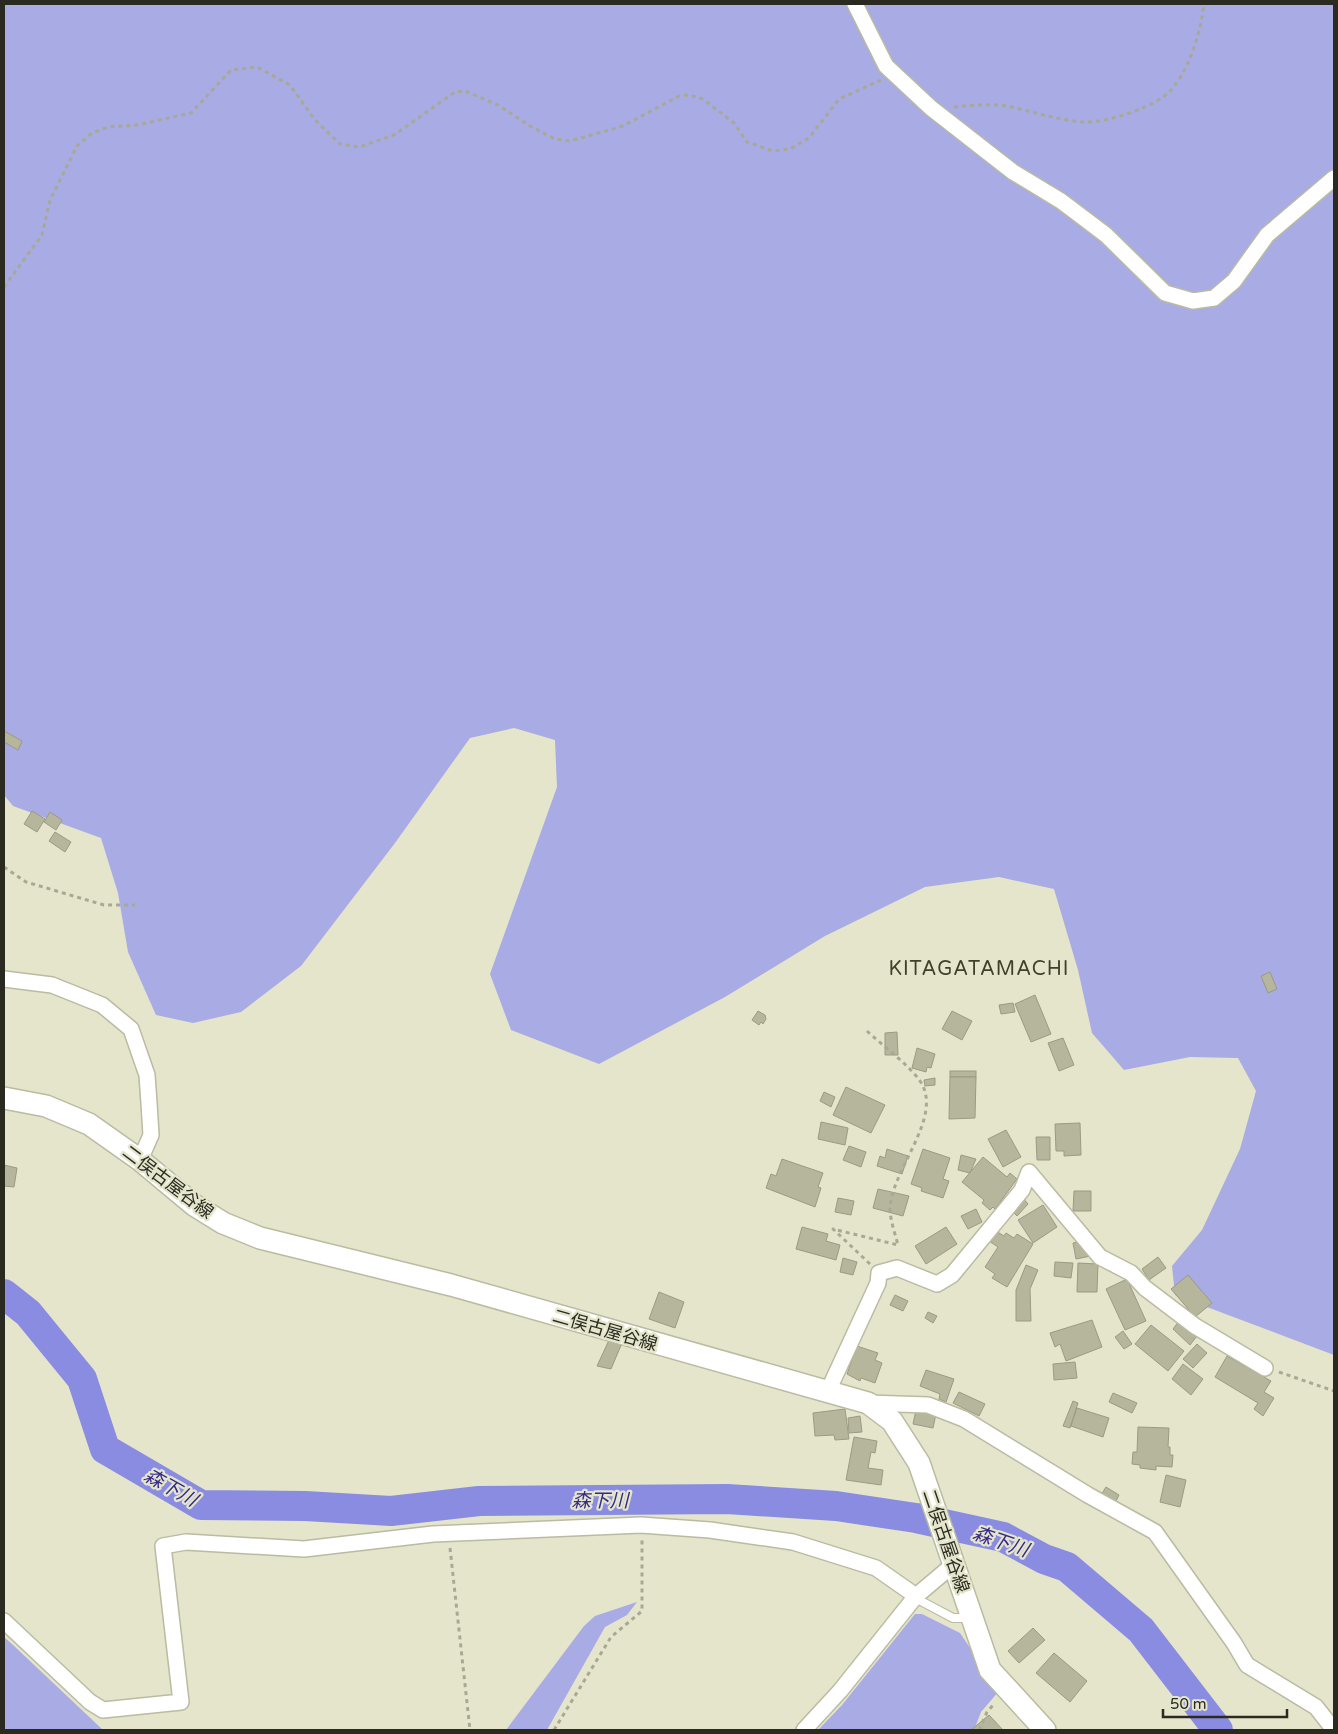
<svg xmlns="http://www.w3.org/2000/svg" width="1338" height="1734" font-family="'Varela Round','Noto Sans JP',sans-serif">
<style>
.green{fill:#a8abe4}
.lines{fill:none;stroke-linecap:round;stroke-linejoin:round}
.river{stroke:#8a8ce1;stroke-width:30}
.building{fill:#b5b69c;stroke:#9a9b82}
.lane-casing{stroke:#babba2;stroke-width:10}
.street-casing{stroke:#babba2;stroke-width:18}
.secondary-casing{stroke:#babba2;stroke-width:24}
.path{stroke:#a8a994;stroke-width:3;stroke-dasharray:4 4;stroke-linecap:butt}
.lane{stroke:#fff;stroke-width:8}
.street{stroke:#fff;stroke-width:15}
.secondary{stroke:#fff;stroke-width:21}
.labels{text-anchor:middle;stroke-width:4.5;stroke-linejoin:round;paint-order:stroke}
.street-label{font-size:18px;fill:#2a2a20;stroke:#e4e5cb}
.water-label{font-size:19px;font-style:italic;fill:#35298a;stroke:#e4e5cb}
.quarter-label{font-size:20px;letter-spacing:1px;fill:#40402a;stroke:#e4e5cb}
</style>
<rect width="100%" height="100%" fill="#e4e5cb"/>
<g class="green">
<polygon points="4,4 1334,4 1334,1355 1175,1295 1172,1266 1202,1230 1240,1149 1256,1091 1238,1058 1190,1057 1124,1070 1092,1033 1078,970 1054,889 999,877 925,887 825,936 725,997 599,1064 511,1030 490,974 557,787 555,740 514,728 470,738 395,843 301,966 241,1012 193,1023 156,1015 128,952 118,893 101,838 13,806 4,795"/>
<polygon points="637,1602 627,1615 605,1627 547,1730 506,1730 584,1626 595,1616"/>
<polygon points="915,1614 922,1614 960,1633 999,1691 981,1712 974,1730 818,1730 842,1705"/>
<polygon points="4,1637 13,1645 103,1730 4,1730"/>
</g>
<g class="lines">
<polyline class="river" points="4,1294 28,1313 82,1379 105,1449 201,1505 305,1506 391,1511 479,1501 727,1499 836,1506 916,1518 1003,1537 1044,1559 1067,1567 1141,1630 1218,1730"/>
</g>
<g class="building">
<polygon points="4,731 22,741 18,750 4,742"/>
<polygon points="32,811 45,819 37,832 24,824"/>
<polygon points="50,812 62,820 56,830 44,822"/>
<polygon points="55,832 71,842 65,852 49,841"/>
<polygon points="1270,972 1277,989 1268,993 1261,976"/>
<polygon points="1035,995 1051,1034 1031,1042 1015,1004"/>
<polygon points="1013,1003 1015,1012 1001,1014 999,1005"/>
<polygon points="758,1011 765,1015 766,1019 763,1024 761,1022 759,1025 752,1020"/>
<polygon points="952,1011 972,1021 962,1040 942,1029"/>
<polygon points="897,1032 898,1055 885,1055 885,1033"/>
<polygon points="1063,1038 1074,1065 1059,1071 1048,1043"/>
<polygon points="917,1048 935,1054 931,1068 927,1067 926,1072 912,1068"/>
<rect x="950" y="1071" width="26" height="6"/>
<polygon points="950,1077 976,1077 975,1118 949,1119"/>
<polygon points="935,1078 935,1085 925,1086 924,1080"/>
<polygon points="846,1087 885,1105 871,1133 833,1115"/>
<polygon points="824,1092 835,1097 831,1107 820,1101"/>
<polygon points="821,1122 848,1128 845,1145 818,1139"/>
<polygon points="1080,1123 1081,1155 1064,1156 1064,1151 1056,1151 1055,1124"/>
<polygon points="1006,1130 1021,1157 1003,1167 988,1139"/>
<polygon points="1036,1137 1050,1137 1050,1160 1037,1160"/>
<polygon points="849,1146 866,1152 861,1167 843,1160"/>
<polygon points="887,1149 908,1156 902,1174 877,1166 880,1156 885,1158"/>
<polygon points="923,1149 950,1158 943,1179 949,1181 943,1198 921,1191 922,1188 911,1184"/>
<polygon points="961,1155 976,1159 970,1173 958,1170"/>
<polygon points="983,1157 1007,1177 1010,1173 1017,1179 995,1209 993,1207 990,1210 982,1203 984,1200 962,1182"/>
<polygon points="782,1159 823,1173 818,1187 821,1188 815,1207 766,1188 771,1174 776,1176"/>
<polygon points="4,1165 17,1168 14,1187 4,1186"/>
<polygon points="878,1189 909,1196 903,1216 873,1208"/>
<polygon points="1074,1191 1091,1191 1091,1211 1073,1211"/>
<polygon points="838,1198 854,1201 851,1215 835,1212"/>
<polygon points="1023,1198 1028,1204 1017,1216 1012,1211"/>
<polygon points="1043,1205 1057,1227 1033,1243 1018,1220"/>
<polygon points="976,1209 982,1222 968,1229 961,1216"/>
<polygon points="802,1227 828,1234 826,1241 840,1245 836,1260 796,1249"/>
<polygon points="946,1227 957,1244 926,1264 915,1246"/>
<polygon points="996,1231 1004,1236 1006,1233 1014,1238 1017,1234 1033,1244 1007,1287 992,1278 995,1274 985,1267 998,1247 989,1241"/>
<polygon points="1081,1241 1091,1256 1076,1259 1073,1243"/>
<polygon points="1158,1257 1166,1268 1149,1280 1142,1269"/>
<polygon points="843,1258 857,1262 853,1275 840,1272"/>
<polygon points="1055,1262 1073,1263 1071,1278 1054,1276"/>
<polygon points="1078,1263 1098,1264 1097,1292 1077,1292"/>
<polygon points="1026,1265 1038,1270 1030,1289 1031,1321 1016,1321 1016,1290"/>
<polygon points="1188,1275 1212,1303 1195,1317 1171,1289"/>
<polygon points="1127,1279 1146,1321 1125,1330 1106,1289"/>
<polygon points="659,1292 684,1302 675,1328 649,1319"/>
<polygon points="895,1295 908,1301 903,1311 890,1305"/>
<polygon points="928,1312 937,1316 933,1323 925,1318"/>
<polygon points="1092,1320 1102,1347 1066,1361 1060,1344 1055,1347 1050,1333"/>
<polygon points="1179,1321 1197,1336 1190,1345 1173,1329"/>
<polygon points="1151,1325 1184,1351 1168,1371 1135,1344"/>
<polygon points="1123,1331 1132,1344 1124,1349 1115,1337"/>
<polygon points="610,1338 622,1343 611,1369 597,1366"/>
<polygon points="1197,1344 1207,1353 1193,1368 1183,1359"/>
<polygon points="857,1346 878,1353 875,1360 882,1363 875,1383 861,1378 860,1381 847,1374"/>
<polygon points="1227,1356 1271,1381 1264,1392 1274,1398 1263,1416 1254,1409 1258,1403 1215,1377"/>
<polygon points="1075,1362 1077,1378 1054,1380 1053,1364"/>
<polygon points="1183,1364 1203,1379 1191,1395 1172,1379"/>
<polygon points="926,1370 954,1379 946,1402 939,1399 940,1394 920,1386"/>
<polygon points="959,1392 985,1404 979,1416 953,1403"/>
<polygon points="1113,1393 1137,1403 1132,1413 1109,1402"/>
<polygon points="1073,1401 1078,1403 1070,1428 1063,1426"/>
<polygon points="1077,1408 1109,1418 1103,1437 1071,1426"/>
<polygon points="845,1409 849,1439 835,1440 834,1435 815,1436 813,1413"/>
<polygon points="916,1410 936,1414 933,1428 913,1424"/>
<polygon points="860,1416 862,1432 849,1433 848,1418"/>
<polygon points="1138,1427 1169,1428 1168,1447 1170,1447 1170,1455 1173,1455 1172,1467 1156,1466 1156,1470 1140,1468 1140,1465 1132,1464 1133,1452 1137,1452"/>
<polygon points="854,1437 877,1441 875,1453 871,1452 868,1468 883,1470 881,1485 846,1480"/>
<polygon points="1166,1475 1186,1480 1180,1507 1160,1502"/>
<polygon points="1106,1487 1119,1495 1115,1503 1101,1495"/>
<polygon points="1033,1628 1045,1640 1019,1663 1008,1651"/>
<polygon points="1054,1653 1087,1681 1070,1702 1036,1673"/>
<polygon points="989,1715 1003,1730 971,1730"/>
</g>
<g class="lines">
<g class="lane-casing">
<polyline id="lane" points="916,1596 919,1600 953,1618 970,1618"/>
</g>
<g class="street-casing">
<g id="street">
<polyline points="855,4 886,66 931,108 1013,172 1061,201 1106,235 1165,293 1193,301 1214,298 1234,281 1267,235 1334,178"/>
<polyline points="4,979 52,985 102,1005 131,1029 147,1075 149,1103 151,1135 140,1160"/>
<polyline points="828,1391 878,1283 879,1273 897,1268 937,1284 952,1275 1022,1190 1029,1172 1100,1257 1131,1273 1145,1288 1195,1326 1265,1368"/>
<polyline points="868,1403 928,1405 964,1419 1088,1495 1155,1532 1234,1643 1247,1665 1316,1707 1334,1730"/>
<polyline points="4,1621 90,1702 103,1710 181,1702 163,1546 186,1542 304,1549 433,1534 641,1525 710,1530 793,1542 876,1568 916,1596"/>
<polyline points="804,1730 840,1691 916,1596 954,1564"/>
</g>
</g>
<g class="secondary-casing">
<polyline id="secondary" points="4,1098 46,1106 89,1124 140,1160 194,1205 223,1223 260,1238 451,1285 868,1403 892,1421 919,1463 990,1670 1045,1730"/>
</g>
<g class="path">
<path d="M 954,107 C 973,105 992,103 1011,107 C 1036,112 1060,121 1085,122 C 1109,122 1153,108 1170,91 C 1189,71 1201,31 1204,4"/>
<polyline points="4,287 42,235 50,200 77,146 92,133 108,127 137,125 191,113 231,70 257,67 290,85 315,120 340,144 359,147 394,135 455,92 465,91 498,105 530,126 555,139 570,141 623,126 679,96 689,95 703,99 734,123 747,142 773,151 790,149 809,138 839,99 881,80"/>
<polyline points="4,867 26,882 104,905 135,905"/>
<path d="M 867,1031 C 882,1045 909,1065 920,1081 C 945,1117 889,1172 890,1211 C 891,1222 895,1234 898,1245 L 833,1229 L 870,1264"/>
<polyline points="1279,1372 1334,1391"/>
<polyline points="450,1548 470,1730"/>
<polyline points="554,1730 611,1637 642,1611 642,1539"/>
<polyline points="979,1730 987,1712 995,1703"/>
</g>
<use href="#lane" class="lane"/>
<use href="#street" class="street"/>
<use href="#secondary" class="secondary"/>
</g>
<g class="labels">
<g class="street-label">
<text transform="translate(168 1182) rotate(37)" y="6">二俣古屋谷線</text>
<text transform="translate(605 1330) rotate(16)" y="6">二俣古屋谷線</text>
<text transform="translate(946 1541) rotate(71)" y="6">二俣古屋谷線</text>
</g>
<g class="water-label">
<text transform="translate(171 1487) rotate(29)" y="7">森下川</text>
<text x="600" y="1507">森下川</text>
<text transform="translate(1001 1541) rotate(19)" y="7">森下川</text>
</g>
<g class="quarter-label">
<text x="979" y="975">KITAGATAMACHI</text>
</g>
</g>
<rect width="1338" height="1734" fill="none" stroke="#2a2a20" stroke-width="10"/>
<path d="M1163 1709v8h124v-8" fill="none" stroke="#2a2a20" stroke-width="2.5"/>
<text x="1170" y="1709" font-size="15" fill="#2a2a20" stroke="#e4e5cb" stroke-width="4" paint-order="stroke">50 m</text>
</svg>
